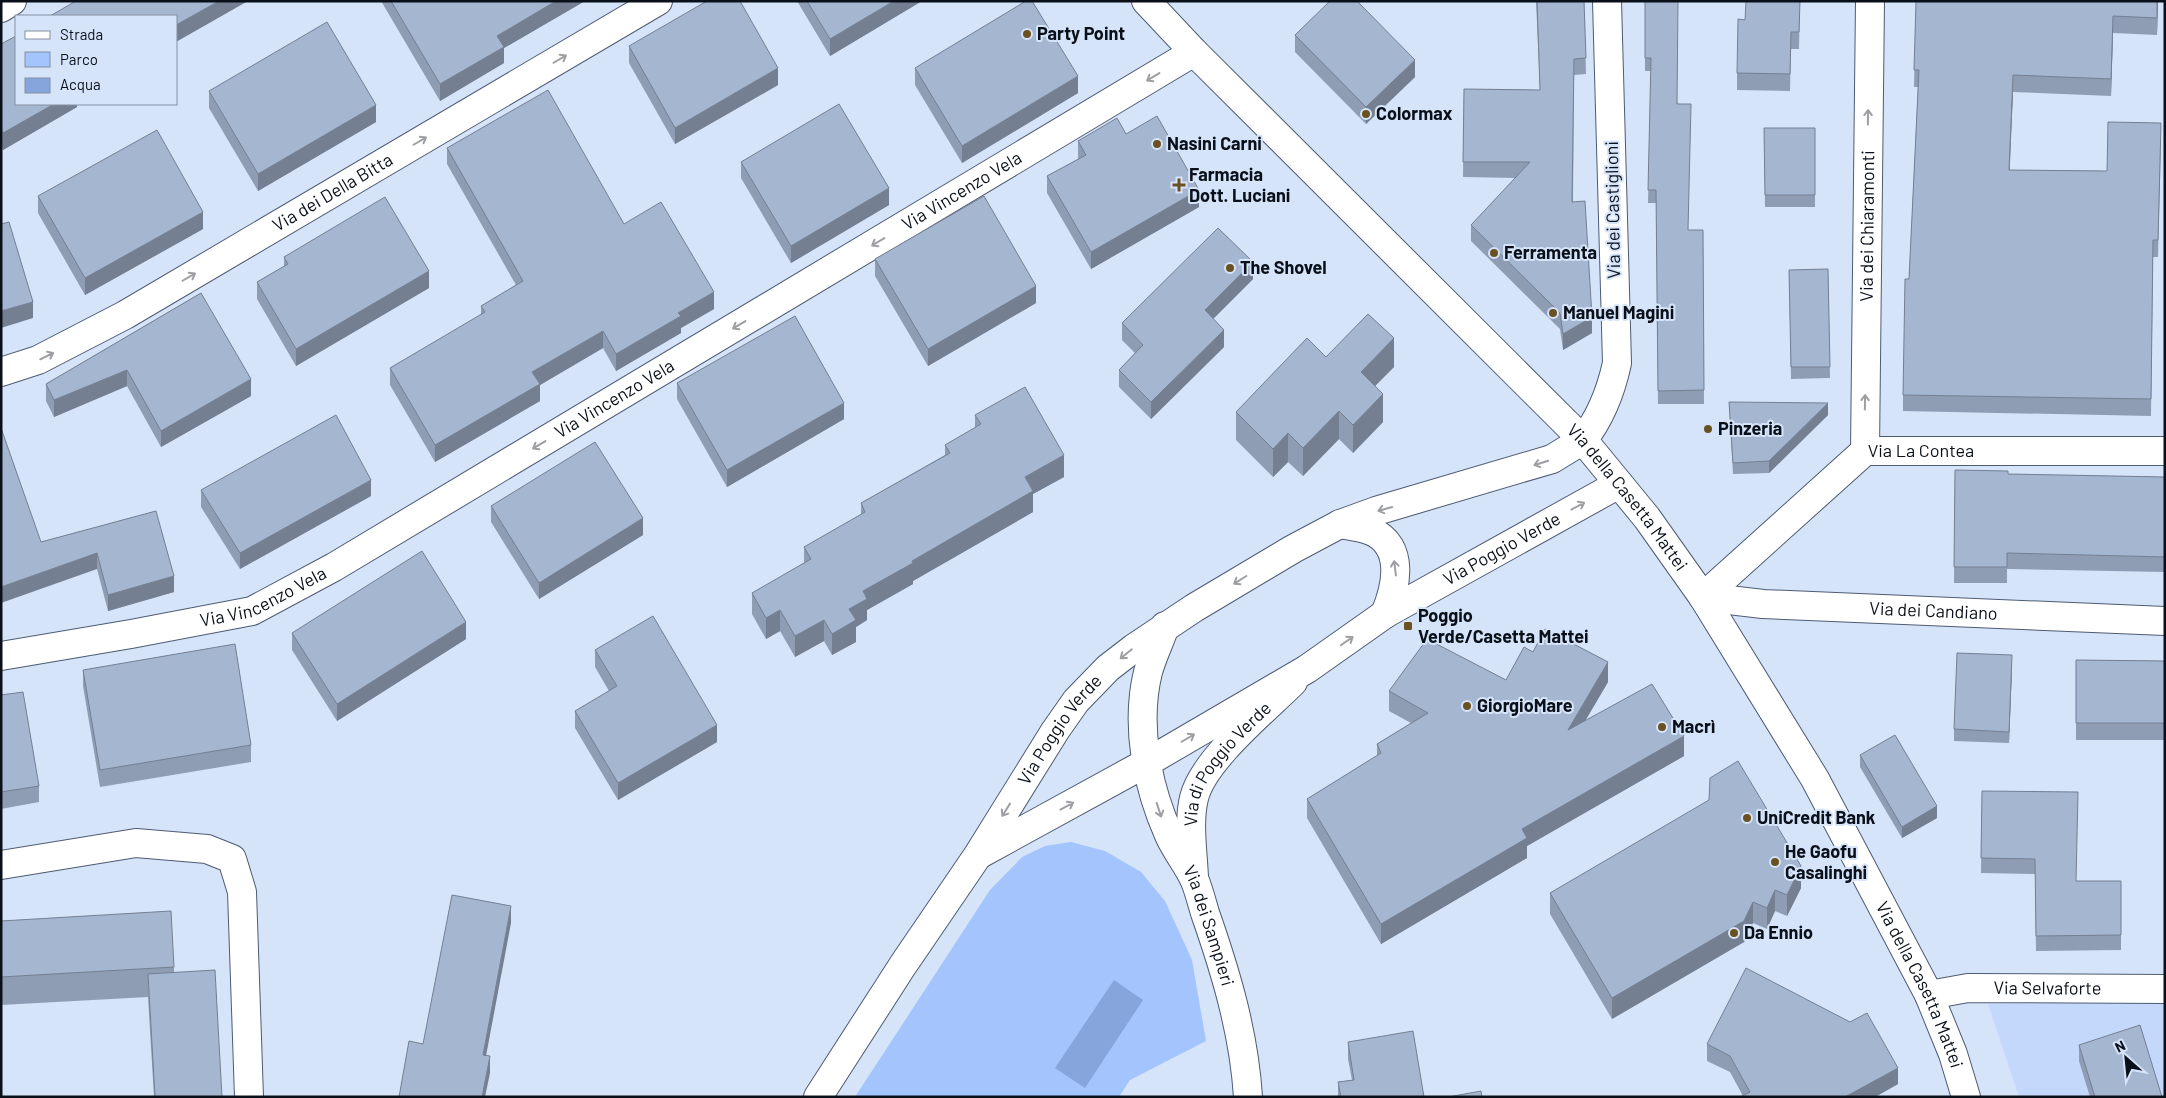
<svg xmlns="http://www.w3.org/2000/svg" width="2166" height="1098" font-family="Barlow,sans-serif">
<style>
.built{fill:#c4d8fb}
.green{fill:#a3c4fc}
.water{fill:#85a5dc}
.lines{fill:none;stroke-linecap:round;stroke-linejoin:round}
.street-casing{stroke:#4d5b73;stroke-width:30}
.secondary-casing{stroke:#4d5b73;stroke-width:30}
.street{stroke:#fff;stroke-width:28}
.secondary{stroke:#fff;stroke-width:28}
.wall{fill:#8e9db3}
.shaded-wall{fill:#747f92}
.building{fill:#a5b6d0;stroke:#747f92}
.oneway{stroke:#9d9fa3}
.poi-dot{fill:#6a5122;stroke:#d6e4fa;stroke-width:2}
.labels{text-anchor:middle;stroke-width:4;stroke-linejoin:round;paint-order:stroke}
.poi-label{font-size:18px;font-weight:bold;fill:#0a1019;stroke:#d6e4fa;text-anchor:start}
.street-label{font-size:18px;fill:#0a1019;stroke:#d6e4fa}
</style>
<rect width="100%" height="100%" fill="#d6e4fa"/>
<polygon class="built" points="2165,1000 2165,1097 2019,1097 1988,1004"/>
<polygon class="green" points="1071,842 1105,851 1141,872 1165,901 1192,960 1206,1041 1130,1080 1119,1097 855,1097 990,890 1022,857 1045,846"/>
<polygon class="water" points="1114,980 1143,1000 1085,1088 1055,1068"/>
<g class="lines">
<g class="street-casing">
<g id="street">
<polyline points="1,8 12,1"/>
<path id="s1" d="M 1,372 L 38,360 L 125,315 L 658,1"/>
<path d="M 1583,440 C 1601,417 1611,391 1617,363 L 1607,1"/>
<path id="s2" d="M 1865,451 L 1870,1"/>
<path d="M 1340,524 C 1350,526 1361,527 1371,531 C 1406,546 1396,588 1385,614"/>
<path id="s3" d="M 1703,597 L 1865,451 L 2165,451"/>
<path id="s4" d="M 1703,597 L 1763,604 L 2165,621"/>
<path id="s5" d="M 1165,626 C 1160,641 1152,657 1148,672 C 1135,725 1147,786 1169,835 C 1176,851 1188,865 1195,881 C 1199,891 1202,903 1205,913 C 1226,973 1244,1033 1248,1097"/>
<path id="s6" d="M 1,656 L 131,634 L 252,611 L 334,567 L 1194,52"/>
<polyline points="1,865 136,843 207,849 232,859 242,892 249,1097"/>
<path id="s7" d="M 1194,878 C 1193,852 1188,823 1194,798 C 1203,760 1265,710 1293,682"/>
<path id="s8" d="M 1929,995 L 1968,988 L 2165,989"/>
</g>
</g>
<g class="secondary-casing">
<g id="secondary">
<path id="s9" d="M 1146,1 L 1194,52 L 1583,440 L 1647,518 L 1703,597 L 1815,779 L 1929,995 L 1953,1054 L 1966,1097"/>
<path id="s10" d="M 980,854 L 1146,763 L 1307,669 L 1385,614 L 1619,484"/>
<path id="s11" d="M 818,1097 L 903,965 L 978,855 L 1055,731 L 1076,701 L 1108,668 L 1134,648 L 1194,608 L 1293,549 L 1340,524 L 1376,511 L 1552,459 L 1583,440"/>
</g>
</g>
<use href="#street" class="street"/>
<use href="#secondary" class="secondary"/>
</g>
<g class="wall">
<polygon points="381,1 585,1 504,48 504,63 440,101"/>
<polygon points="797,1 922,1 830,56"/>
<polygon points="1536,1 1584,1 1586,74 1574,75 1573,202 1592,333 1563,350 1560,329 1471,241 1471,225 1516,178 1463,177 1464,89 1540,90"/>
<polygon points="1645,1 1678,104 1688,230 1703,230 1704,404 1658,404 1656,203 1648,203 1651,71 1645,71"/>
<polygon points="1800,1 1799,49 1791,49 1790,91 1737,90 1737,73 1745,20"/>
<polygon points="1916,1 2158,1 2157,35 2113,33 2111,96 2013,92 2009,170 2107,171 2161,140 2158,257 2153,257 2151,416 1903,411 1903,395 1909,279 1918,87 1914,87"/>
<polygon points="1295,35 1415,77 1366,124 1295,52"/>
<polygon points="1,44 77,104 77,107 3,150 1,147"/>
<polygon points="629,46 778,85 675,144 629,63"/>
<polygon points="915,68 1078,93 962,163 915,85"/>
<polygon points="209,91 376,122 258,191 209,108"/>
<polygon points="1764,128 1815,128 1815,207 1765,207"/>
<polygon points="1126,134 1199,207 1091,269 1047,193 1047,176 1078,159 1078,141"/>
<polygon points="447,148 624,224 714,309 681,328 681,333 616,371 603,348 540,385 540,401 435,462 390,385 390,368 481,315 481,306 516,285 447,164"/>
<polygon points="741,162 889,205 791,263 741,178"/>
<polygon points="38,196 203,229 85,295 38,213"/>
<polygon points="284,257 429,288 296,366 257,299 257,282 284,266"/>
<polygon points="875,259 1036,303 928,366 875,276"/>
<polygon points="1828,269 1830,378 1791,379 1789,270"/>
<polygon points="1253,279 1213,319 1224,347 1151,419 1119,387 1119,370 1135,353 1122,340 1122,323"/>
<polygon points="201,293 251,396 161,447 127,386 54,417 46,401 46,384"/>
<polygon points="1326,357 1394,367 1375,386 1383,422 1353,453 1339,439 1303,476 1288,462 1273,477 1236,440 1236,412"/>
<polygon points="677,383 844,419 727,487 677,399"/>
<polygon points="1729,402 1828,415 1769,473 1733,474"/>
<polygon points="975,415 1064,477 1033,494 1033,512 913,581 913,584 867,610 867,620 856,627 856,642 832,655 824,641 795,657 780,631 766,639 752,614 752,593 804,563 804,547 861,515 861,503 945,455 945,445 975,428"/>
<polygon points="1955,470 2008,474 2165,477 2165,572 2007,569 2007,583 1954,583"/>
<polygon points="201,490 371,496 240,569 201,507"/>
<polygon points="491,506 643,535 539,599 491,522"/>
<polygon points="156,511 174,592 108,611 97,569 41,542"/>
<polygon points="292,633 466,639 337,721 292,650"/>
<polygon points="595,650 717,742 618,800 575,728 575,711 609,691 595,667"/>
<polygon points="1533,652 1608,682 1585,721 1684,756 1527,846 1527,858 1381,944 1307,818 1307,799 1377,756 1377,744 1411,723 1389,711 1389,691 1506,680"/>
<polygon points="2076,660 2165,661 2165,740 2076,740"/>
<polygon points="2012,667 2009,743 1954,741 1954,729"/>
<polygon points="83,670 251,745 251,762 100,787 83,686"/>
<polygon points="1,695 39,786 39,802 1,809"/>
<polygon points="1860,755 1937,818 1902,838 1860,767"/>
<polygon points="1982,791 2077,881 2121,881 2121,950 2036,951 2035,874 1981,873"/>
<polygon points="1801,888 1787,916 1775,911 1767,929 1753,923 1744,942 1612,1019 1550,914 1550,893"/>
<polygon points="1,921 174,967 174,972 222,1097 154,1097 148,997 1,1005"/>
<polygon points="1348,1042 1424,1097 1338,1097 1338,1082 1352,1080 1348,1059"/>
<polygon points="1707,1044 1898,1084 1875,1097 1740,1097 1743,1096 1730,1072 1707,1061"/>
<polygon points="2079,1045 2162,1097 2090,1097 2079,1061"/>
</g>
<g class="shaded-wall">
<polygon points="219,1 248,1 176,42 176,25"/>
<polygon points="556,1 585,1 504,48 504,63 440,101 440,84 497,36"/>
<polygon points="894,1 922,1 830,56 830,39"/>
<polygon points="2157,1 2158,1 2157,35"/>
<polygon points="2113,16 2113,33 2111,96 2111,79"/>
<polygon points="1415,60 1415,77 1366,124 1366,107"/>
<polygon points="778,68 778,85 675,144 675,128"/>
<polygon points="2013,75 2013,92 2009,187 2009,170"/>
<polygon points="1078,76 1078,93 962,163 962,146"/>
<polygon points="54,104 77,104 77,107 3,150 3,133"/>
<polygon points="376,105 376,122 258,191 258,174"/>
<polygon points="889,188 889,205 791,263 791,246"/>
<polygon points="1199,190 1199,207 1091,269 1091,252"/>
<polygon points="203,212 203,229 85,295 85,278"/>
<polygon points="1253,262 1253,279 1205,327 1205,310"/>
<polygon points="429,271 429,288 296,366 296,349"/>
<polygon points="1036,286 1036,303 928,366 928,349"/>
<polygon points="714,292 714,309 681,328 681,333 616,371 616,354 678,313"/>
<polygon points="33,302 33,318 1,328 1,311"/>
<polygon points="1592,317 1592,333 1563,350 1563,334"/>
<polygon points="1224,330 1224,347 1151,419 1151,402"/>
<polygon points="603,331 603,348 540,385 540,401 435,462 435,445 532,372"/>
<polygon points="1394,338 1394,367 1361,400 1361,372"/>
<polygon points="127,370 127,386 54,417 54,400"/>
<polygon points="251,379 251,396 161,447 161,431"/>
<polygon points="1383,394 1383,422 1353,453 1353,425"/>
<polygon points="844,403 844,419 727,487 727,470"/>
<polygon points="1828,403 1828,415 1769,473 1769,461"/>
<polygon points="1339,411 1339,439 1303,476 1303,448"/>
<polygon points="1288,433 1288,462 1273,477 1273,449"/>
<polygon points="1064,455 1064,477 1033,494 1033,512 913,581 913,584 867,610 867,620 856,627 856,642 832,655 832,634 863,591 912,561 1025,477"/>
<polygon points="371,480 371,496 240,569 240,553"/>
<polygon points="643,518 643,535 539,599 539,583"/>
<polygon points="97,553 97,569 1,603 1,587"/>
<polygon points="174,576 174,592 108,611 108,595"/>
<polygon points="780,610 780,631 766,639 766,618"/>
<polygon points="824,620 824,641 795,657 795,636"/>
<polygon points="466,622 466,639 337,721 337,704"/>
<polygon points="2012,655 2012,667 2009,743 2009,732"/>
<polygon points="1608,662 1608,682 1568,750 1568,730"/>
<polygon points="717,725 717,742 618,800 618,783"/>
<polygon points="1684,736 1684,756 1527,846 1527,858 1381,944 1381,924 1522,829"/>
<polygon points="1937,806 1937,818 1902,838 1902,827"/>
<polygon points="1801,866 1801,888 1787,916 1787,895"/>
<polygon points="1775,890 1775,911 1767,929 1767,908"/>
<polygon points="1753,902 1753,923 1744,942 1612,1019 1612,998"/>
<polygon points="511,906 511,923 483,1072 483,1055"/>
<polygon points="490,1056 490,1073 485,1097 482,1097"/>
<polygon points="1898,1068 1898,1084 1875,1097 1845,1097"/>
</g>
<g class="building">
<polygon points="76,1 219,1 176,25 176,16 50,16"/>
<polygon points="391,1 556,1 497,36 504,47 440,84"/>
<polygon points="707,1 740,1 778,68 675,128 629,46"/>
<polygon points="807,1 894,1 830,39"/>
<polygon points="1026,1 1032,1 1078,76 962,146 915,68"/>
<polygon points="1330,1 1357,1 1415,60 1366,107 1295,35"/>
<polygon points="1537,1 1584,1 1586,58 1574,59 1572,202 1585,201 1592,317 1563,334 1560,313 1471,225 1530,162 1463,162 1464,89 1540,90"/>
<polygon points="1645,1 1678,1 1677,104 1691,104 1688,230 1703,230 1704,390 1658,391 1656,190 1648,190 1651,58 1645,58"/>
<polygon points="1746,1 1800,1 1799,32 1791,32 1790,74 1737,73 1738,19 1745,20"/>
<polygon points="1916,1 2157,1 2157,18 2113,16 2111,79 2013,75 2009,170 2107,171 2108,122 2161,123 2158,240 2153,240 2151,399 1903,395 1905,279 1909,279 1919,70 1914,70"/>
<polygon points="327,22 376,105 258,174 209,91"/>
<polygon points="16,36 16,104 54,104 3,133 1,130 1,44"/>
<polygon points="548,90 624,224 661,202 714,292 678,313 681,316 616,354 603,331 532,372 540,384 435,445 390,368 485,312 481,306 523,281 447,148"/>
<polygon points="839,104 889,188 791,246 741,162"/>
<polygon points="1157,116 1199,190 1091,252 1047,176 1086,155 1078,141 1117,118 1126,134"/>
<polygon points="1764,128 1815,128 1815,195 1765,195"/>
<polygon points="157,130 203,212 85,278 38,196"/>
<polygon points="984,196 1036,286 928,349 875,259"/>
<polygon points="385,197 429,271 296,349 257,282 288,264 284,257"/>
<polygon points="9,222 33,302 1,311 1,224"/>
<polygon points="1218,228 1253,262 1205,310 1224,330 1151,402 1119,370 1143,345 1122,323"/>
<polygon points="1828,269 1830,367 1791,367 1789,270"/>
<polygon points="201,293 251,379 161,431 127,370 54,400 46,384"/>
<polygon points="1368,314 1394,338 1361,372 1383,394 1353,425 1339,411 1303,448 1288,433 1273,449 1236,412 1307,338 1326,357"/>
<polygon points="795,316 844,403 727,470 677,383"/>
<polygon points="1025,387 1064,455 1025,477 1033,491 912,561 913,563 863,591 867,599 849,609 856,620 832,634 824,620 795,636 780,610 766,618 752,593 811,559 804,547 865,512 861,503 950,453 945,445 981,424 975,415"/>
<polygon points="1729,402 1828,403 1769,461 1733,463"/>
<polygon points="336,415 371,480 240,553 201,490"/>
<polygon points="1,428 41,542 156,511 174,576 108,595 97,553 1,587"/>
<polygon points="595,442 643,518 539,583 491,506"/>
<polygon points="1955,470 2008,471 2008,474 2165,477 2165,557 2007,553 2007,567 1954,567"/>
<polygon points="422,551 466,622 337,704 292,633"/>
<polygon points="653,616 717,725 618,783 575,711 617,686 595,650"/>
<polygon points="1545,629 1608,662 1568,730 1652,684 1684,736 1522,829 1527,838 1381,924 1307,799 1381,753 1377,744 1428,713 1389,691 1427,639 1506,680 1524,647 1533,652"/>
<polygon points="235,644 251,745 100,770 83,670"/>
<polygon points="1957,653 2012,655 2009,732 1954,729"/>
<polygon points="2076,660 2165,661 2165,723 2076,723"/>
<polygon points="23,692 39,786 1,792 1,695"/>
<polygon points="1895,735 1937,806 1902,827 1860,755"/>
<polygon points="1738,761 1801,866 1787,895 1775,890 1767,908 1753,902 1744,921 1612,998 1550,893 1709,800 1710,778"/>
<polygon points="1982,791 2078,792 2076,881 2121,881 2121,935 2036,936 2035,859 1981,858"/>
<polygon points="452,895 511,906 483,1055 490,1056 482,1097 399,1097 409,1041 423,1044"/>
<polygon points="171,911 174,967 1,977 1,921"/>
<polygon points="1746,968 1850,1022 1867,1013 1898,1068 1845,1097 1740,1097 1750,1092 1730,1056 1707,1044"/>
<polygon points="215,970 222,1097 155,1097 148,974"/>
<polygon points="2140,1025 2162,1097 2095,1097 2079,1045"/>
<polygon points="1413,1031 1424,1097 1341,1097 1338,1082 1354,1080 1348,1042"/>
<polygon points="1481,1091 1482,1097 1448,1097"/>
</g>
<defs><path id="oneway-shaft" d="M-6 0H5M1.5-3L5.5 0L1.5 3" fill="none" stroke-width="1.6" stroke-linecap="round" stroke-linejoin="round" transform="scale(1.25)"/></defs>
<g class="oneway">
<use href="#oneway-shaft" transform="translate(560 59) rotate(-30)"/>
<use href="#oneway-shaft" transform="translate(1153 77) rotate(149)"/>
<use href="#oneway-shaft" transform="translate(1868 117) rotate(-89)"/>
<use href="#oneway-shaft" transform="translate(420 141) rotate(-30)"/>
<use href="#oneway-shaft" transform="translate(878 242) rotate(149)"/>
<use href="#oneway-shaft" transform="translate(189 277) rotate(-30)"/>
<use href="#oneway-shaft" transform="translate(739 325) rotate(149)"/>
<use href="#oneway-shaft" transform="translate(47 356) rotate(-26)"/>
<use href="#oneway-shaft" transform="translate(1865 402) rotate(-89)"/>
<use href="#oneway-shaft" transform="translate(539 445) rotate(149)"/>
<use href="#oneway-shaft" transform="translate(1541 463) rotate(162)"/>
<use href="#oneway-shaft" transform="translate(1578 506) rotate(-28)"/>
<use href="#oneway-shaft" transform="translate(1385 509) rotate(164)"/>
<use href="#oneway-shaft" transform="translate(1395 568) rotate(-97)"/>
<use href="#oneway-shaft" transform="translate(1240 580) rotate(148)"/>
<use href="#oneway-shaft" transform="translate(1347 641) rotate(-35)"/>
<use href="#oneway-shaft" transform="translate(1126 654) rotate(141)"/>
<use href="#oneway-shaft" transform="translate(1188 738) rotate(-30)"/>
<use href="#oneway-shaft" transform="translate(1067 806) rotate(-28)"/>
<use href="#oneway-shaft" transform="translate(1006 810) rotate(122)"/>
<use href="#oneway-shaft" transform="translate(1159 810) rotate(72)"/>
</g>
<g class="poi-dot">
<circle cx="1027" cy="34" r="5"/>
<circle cx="1366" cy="114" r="5"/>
<circle cx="1157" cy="144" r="5"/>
<path d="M1176.5 177.5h5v5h5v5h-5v5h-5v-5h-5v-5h5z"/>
<circle cx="1494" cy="253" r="5"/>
<circle cx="1230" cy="268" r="5"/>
<circle cx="1553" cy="313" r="5"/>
<circle cx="1708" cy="429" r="5"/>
<rect x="1403" y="621" width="10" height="10" rx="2.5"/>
<circle cx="1467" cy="706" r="5"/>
<circle cx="1662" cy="727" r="5"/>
<circle cx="1747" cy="818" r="5"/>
<circle cx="1775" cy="862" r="5"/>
<circle cx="1734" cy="933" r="5"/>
</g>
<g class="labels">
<g class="poi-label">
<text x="1037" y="40">Party Point</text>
<text x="1376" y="120">Colormax</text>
<text x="1167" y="150">Nasini Carni</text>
<text x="1189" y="181">Farmacia<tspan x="1189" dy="21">Dott. Luciani</tspan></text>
<text x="1504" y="259">Ferramenta</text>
<text x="1240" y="274">The Shovel</text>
<text x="1563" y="319">Manuel Magini</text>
<text x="1718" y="435">Pinzeria</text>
<text x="1418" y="622">Poggio<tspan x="1418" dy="21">Verde/Casetta Mattei</tspan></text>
<text x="1477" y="712">GiorgioMare</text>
<text x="1672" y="733">Macrì</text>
<text x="1757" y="824">UniCredit Bank</text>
<text x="1785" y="858">He Gaofu<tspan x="1785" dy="21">Casalinghi</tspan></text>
<text x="1744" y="939">Da Ennio</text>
</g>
<g class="street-label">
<text dy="6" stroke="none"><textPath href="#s6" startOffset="1080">Via Vincenzo Vela</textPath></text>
<text dy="6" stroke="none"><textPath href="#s1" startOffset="378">Via dei Della Bitta</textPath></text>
<text transform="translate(1613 210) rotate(-91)" y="6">Via dei Castiglioni</text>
<text dy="6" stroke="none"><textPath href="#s2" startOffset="225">Via dei Chiaramonti</textPath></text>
<text dy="6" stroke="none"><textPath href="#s6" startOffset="675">Via Vincenzo Vela</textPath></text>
<text dy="6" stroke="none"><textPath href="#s3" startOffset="274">Via La Contea</textPath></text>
<text dy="6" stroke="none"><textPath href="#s9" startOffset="692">Via della Casetta Mattei</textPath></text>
<text dy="6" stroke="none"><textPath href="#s10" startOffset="605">Via Poggio Verde</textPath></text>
<text dy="6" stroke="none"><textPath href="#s6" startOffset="270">Via Vincenzo Vela</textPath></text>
<text dy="6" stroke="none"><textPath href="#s4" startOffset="231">Via dei Candiano</textPath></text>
<text dy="6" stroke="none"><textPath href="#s11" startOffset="440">Via Poggio Verde</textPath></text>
<text dy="6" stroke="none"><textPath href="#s7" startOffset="126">Via di Poggio Verde</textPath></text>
<text dy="6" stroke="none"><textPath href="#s5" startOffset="316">Via dei Sampieri</textPath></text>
<text dy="6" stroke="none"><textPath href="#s9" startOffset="1262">Via della Casetta Mattei</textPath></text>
<text dy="6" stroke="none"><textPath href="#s8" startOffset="119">Via Selvaforte</textPath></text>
</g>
</g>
<rect width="2166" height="1098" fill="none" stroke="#0a1019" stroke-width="5"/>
<rect x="15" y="15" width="162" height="90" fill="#d6e4fa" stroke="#848fa0"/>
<rect x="25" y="31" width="25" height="8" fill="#ffffff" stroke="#848fa0"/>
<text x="60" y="40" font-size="15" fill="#0a1019">Strada</text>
<rect x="25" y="52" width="25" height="15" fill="#a3c4fc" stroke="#848fa0"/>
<text x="60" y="65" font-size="15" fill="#0a1019">Parco</text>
<rect x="25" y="78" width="25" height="15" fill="#85a5dc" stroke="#848fa0"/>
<text x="60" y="90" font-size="15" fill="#0a1019">Acqua</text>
<g transform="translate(2126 1058) rotate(333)" stroke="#d6e4fa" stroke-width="4" paint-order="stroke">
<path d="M0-4L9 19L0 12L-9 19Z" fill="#0a1019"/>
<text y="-8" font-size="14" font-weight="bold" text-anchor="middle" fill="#0a1019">N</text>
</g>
</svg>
